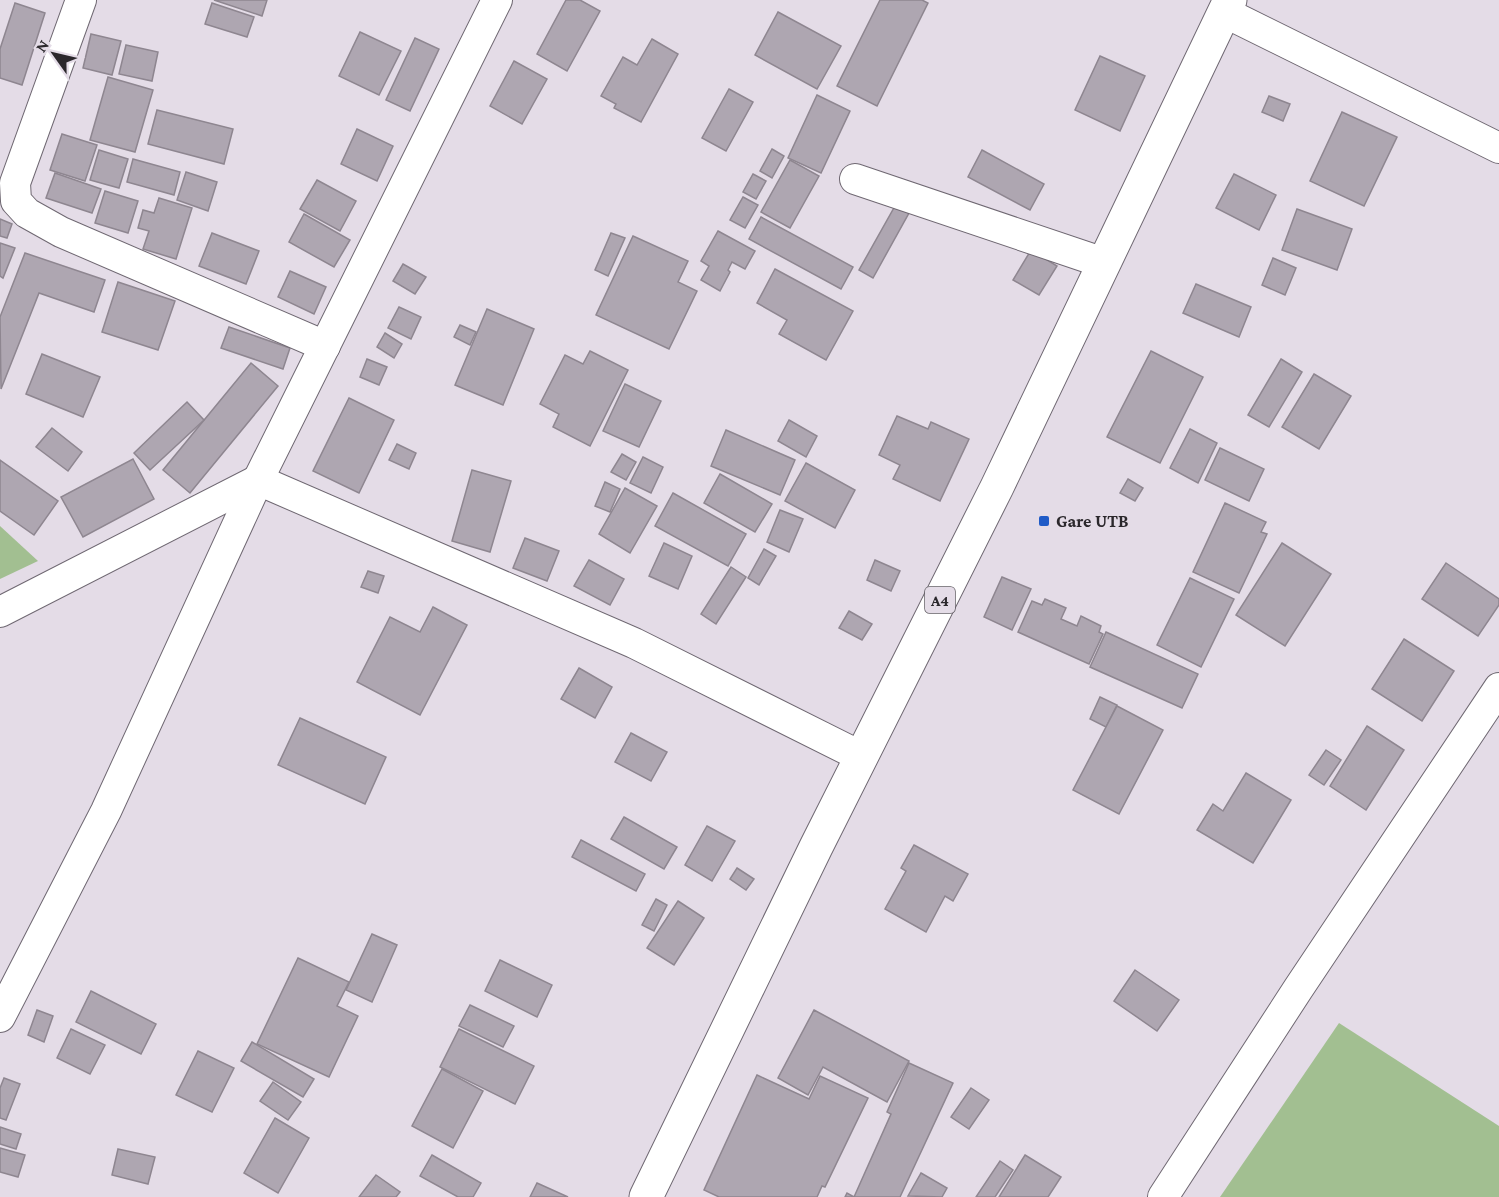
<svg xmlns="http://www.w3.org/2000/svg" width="1499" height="1197" font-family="'Crimson Pro',serif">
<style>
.green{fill:#a2bf91}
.building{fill:#aea6b1;stroke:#8e8690;stroke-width:1.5}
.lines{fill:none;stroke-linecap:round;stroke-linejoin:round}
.minor-casing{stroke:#6f6872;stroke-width:32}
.primary-casing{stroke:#6f6872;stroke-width:35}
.minor{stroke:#fff;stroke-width:30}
.primary{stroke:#fff;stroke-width:33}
.poi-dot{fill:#205bc7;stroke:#e4dce7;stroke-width:2}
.labels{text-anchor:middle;stroke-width:6;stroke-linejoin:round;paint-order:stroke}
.shield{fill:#e4dce7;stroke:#625e64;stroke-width:1.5}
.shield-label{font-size:16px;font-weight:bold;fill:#2b282c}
.poi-label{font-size:18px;font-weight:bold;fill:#2b282c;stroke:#e4dce7;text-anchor:start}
</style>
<rect width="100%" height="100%" fill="#e4dce7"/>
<g class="green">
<polygon points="0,526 38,561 0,579"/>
<polygon points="1339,1023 1499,1126 1499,1197 1220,1197"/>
</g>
<g class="building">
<polygon points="214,0 267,0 262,16"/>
<polygon points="566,0 580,0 600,11 567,71 537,54"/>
<polygon points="880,0 922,0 928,3 877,106 837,86"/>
<polygon points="15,3 45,13 22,85 0,78 0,49"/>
<polygon points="212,3 254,17 247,37 205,24"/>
<polygon points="778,12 841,46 817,89 755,55"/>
<polygon points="360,32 401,51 379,95 339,76"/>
<polygon points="91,34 121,41 112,75 83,68"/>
<polygon points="415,38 439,49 410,111 386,100"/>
<polygon points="652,39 678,54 641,122 614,108 616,104 601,96 623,57 637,65"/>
<polygon points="126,45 158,52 152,81 119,74"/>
<polygon points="1100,56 1145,76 1120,131 1075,110"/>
<polygon points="514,61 547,79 522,124 490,106"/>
<polygon points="108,77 153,90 135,152 90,140"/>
<polygon points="729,89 753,102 726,151 702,138"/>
<polygon points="817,95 850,111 821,173 788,158"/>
<polygon points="1269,96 1290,104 1283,121 1262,112"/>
<polygon points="157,110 233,129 224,164 148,144"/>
<polygon points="1342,112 1397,137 1364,206 1310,181"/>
<polygon points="357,129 393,146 377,181 341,164"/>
<polygon points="62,134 97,145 85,181 50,170"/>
<polygon points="772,149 784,156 772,178 760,171"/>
<polygon points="99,150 128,159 119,188 90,180"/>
<polygon points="982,150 1044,184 1030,210 968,177"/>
<polygon points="133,159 180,172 174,195 127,182"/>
<polygon points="790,160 819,176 790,228 761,212"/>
<polygon points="186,172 217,182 208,211 177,200"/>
<polygon points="55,173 101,189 92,213 46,198"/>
<polygon points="753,174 766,181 756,199 743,192"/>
<polygon points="1234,174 1276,195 1259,230 1216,208"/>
<polygon points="317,180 356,201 340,231 300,209"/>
<polygon points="105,191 138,201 128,233 95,223"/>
<polygon points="743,197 758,205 745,228 730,220"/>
<polygon points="159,198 192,208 176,259 143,249 149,231 138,228 143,210 154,213"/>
<polygon points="895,206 909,213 873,278 859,270"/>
<polygon points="1297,209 1352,229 1337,270 1282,250"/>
<polygon points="304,214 350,240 334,267 289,242"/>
<polygon points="761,217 853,267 841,289 749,239"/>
<polygon points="0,219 12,224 7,238 0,236"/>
<polygon points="718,231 755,251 745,269 732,262 728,270 730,272 720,291 701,280 709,266 701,261"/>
<polygon points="212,233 259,251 246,284 199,266"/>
<polygon points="611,233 625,238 608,276 595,270"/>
<polygon points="633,236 688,261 678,282 697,291 669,349 596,315"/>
<polygon points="0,243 15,248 3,278 0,276"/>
<polygon points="1031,250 1057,266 1039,295 1013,280"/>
<polygon points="25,253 105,280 94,312 39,293 1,389 0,317"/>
<polygon points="1273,258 1296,268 1285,295 1262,285"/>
<polygon points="403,264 426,277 415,294 393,281"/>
<polygon points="775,269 853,311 826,360 779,334 787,320 757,303"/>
<polygon points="290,271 326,287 314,314 278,297"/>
<polygon points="118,282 175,301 158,350 102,332"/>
<polygon points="1196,284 1251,307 1239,337 1183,313"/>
<polygon points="399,307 421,317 411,339 388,328"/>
<polygon points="487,309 534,329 503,405 455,385"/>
<polygon points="460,325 476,332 470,345 454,337"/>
<polygon points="229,327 290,348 283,369 221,348"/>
<polygon points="385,333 402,344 394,358 377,347"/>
<polygon points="590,351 628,370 590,446 553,427 559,414 540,404 565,355 583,364"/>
<polygon points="1151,351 1203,377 1160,463 1107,437"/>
<polygon points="42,354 100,377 83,417 26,394"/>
<polygon points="367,359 387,367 379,385 360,377"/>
<polygon points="1281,359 1302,372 1269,427 1248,415"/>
<polygon points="251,363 278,386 190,493 163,470"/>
<polygon points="1314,374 1351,396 1319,449 1282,427"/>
<polygon points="625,384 661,401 639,447 603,431"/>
<polygon points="349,398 394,420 359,493 313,471"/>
<polygon points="187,402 204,420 150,470 134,453"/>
<polygon points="897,416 928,429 931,422 969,439 940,501 893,479 900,465 879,455"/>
<polygon points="789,420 817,436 806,457 778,441"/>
<polygon points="52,428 82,452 68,471 36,447"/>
<polygon points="1190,429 1217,443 1198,483 1170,468"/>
<polygon points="726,430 795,460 780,495 711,466"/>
<polygon points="397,444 416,453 409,469 389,460"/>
<polygon points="1220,448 1264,469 1249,501 1205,480"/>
<polygon points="622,454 636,462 626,480 611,472"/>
<polygon points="643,457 663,467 651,493 630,483"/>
<polygon points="133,459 154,499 83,537 61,497"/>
<polygon points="0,460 58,501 34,535 0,511"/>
<polygon points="806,463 855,490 835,528 785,501"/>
<polygon points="472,470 511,481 490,552 452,541"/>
<polygon points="720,474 772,504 755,532 704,503"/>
<polygon points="1128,479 1143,488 1135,501 1120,493"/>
<polygon points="605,482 620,489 610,512 595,506"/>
<polygon points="625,488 657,506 630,553 599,534"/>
<polygon points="673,493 746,534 728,566 655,526"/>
<polygon points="1225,503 1266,522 1261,532 1267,534 1239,593 1193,572"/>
<polygon points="780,510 803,519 789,552 767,542"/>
<polygon points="525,538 559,551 547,581 513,568"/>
<polygon points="664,543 692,556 678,589 649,576"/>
<polygon points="1282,543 1331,574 1285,646 1236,615"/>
<polygon points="764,549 776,556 759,585 748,578"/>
<polygon points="589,560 624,579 610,605 574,586"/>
<polygon points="875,560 900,571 891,591 867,580"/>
<polygon points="1446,563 1499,599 1499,605 1478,636 1422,599"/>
<polygon points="731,567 746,577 716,624 701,614"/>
<polygon points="368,571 384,576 378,593 361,587"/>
<polygon points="1002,577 1031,589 1012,630 984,617"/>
<polygon points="1190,578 1234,599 1201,667 1157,645"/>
<polygon points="1045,599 1066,608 1061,619 1077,626 1081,616 1101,626 1099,632 1103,634 1089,664 1018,632 1032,601 1042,605"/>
<polygon points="433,607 467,625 420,715 357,682 390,617 420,632"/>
<polygon points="849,611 872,624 862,640 839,628"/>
<polygon points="1106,632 1198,674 1182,708 1090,667"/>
<polygon points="1404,639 1454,671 1422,721 1372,689"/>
<polygon points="579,668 612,687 595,718 561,699"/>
<polygon points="1100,697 1117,705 1106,727 1090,719"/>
<polygon points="1117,706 1163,730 1119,814 1073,790"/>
<polygon points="300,718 386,757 365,804 278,765"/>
<polygon points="1367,726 1404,750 1366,810 1330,786"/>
<polygon points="631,733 667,752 651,781 615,762"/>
<polygon points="1326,750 1341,760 1324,785 1309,775"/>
<polygon points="1246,773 1291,800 1253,863 1197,830 1213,804 1223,811"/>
<polygon points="624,817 677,847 664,869 611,839"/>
<polygon points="707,826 735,841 712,881 685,865"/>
<polygon points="581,840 645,874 636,891 572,857"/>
<polygon points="914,845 968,874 953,901 945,896 926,932 885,909 906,871 901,868"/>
<polygon points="737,868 754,879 746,890 730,879"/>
<polygon points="656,899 667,905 654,931 642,925"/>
<polygon points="678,901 704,918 674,965 647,948"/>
<polygon points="372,934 397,945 372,1002 346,990"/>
<polygon points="298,958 349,982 337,1006 358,1016 329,1077 257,1044"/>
<polygon points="500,960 552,985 537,1017 485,991"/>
<polygon points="1135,970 1179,1000 1157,1031 1114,1001"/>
<polygon points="91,991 156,1024 141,1054 76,1022"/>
<polygon points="470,1005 514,1026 503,1047 459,1026"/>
<polygon points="37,1010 53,1016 44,1042 28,1035"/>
<polygon points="814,1010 909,1061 887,1102 823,1067 808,1095 778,1078"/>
<polygon points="71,1029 105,1045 90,1074 57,1058"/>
<polygon points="459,1029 534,1066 515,1104 440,1067"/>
<polygon points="252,1042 314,1079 303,1097 241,1061"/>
<polygon points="198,1051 234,1068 212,1112 176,1095"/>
<polygon points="909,1063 953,1083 900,1197 845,1197 847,1193 854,1197 891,1114 887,1112"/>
<polygon points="442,1069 483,1091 453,1148 412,1126"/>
<polygon points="757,1075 809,1099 820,1076 868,1098 825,1187 822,1186 817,1197 719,1197 704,1190"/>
<polygon points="4,1078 20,1084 6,1120 0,1118 0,1088"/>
<polygon points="273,1082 301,1102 288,1120 260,1101"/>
<polygon points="971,1088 989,1100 969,1129 951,1117"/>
<polygon points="275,1118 309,1138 278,1193 244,1173"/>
<polygon points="0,1127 21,1134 16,1149 0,1144"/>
<polygon points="0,1148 25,1155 18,1177 0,1172"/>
<polygon points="118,1149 155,1157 148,1184 112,1175"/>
<polygon points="432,1155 481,1183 473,1197 458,1197 420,1176"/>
<polygon points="1025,1155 1061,1177 1048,1197 999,1197"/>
<polygon points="1000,1161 1013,1170 995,1197 976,1197"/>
<polygon points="921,1173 947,1188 942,1197 908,1196"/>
<polygon points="376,1175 400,1192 396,1197 359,1197"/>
<polygon points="537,1183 568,1197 530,1197"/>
</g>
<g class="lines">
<g class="minor-casing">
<g id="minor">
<polyline points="81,0 15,183 16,201 27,213 61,232 325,346"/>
<polyline points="1224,12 1499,148"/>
<polyline points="855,179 1104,263"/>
<polyline points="0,612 258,480 634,643 862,757"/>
<polyline points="0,1017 106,811 258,480 497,0"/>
<polyline points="1163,1197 1298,989 1499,688"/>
</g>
</g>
<g class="primary-casing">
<polyline id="primary" points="646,1197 816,847 997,487 1230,0"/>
</g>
<use href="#minor" class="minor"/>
<use href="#primary" class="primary"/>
</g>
<rect class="poi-dot" x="1038" y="515" width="12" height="12" rx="3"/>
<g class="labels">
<rect class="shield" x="925" y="587" width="30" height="26" rx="4.5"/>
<g class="shield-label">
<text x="940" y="606">A4</text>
</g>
<g class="poi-label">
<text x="1056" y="527">Gare UTB</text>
</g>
</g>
<g transform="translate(54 54) rotate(304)" stroke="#e4dce7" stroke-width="4.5" paint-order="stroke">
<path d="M0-4.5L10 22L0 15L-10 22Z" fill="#2b282c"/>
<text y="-9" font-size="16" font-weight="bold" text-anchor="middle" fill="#2b282c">N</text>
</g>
</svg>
